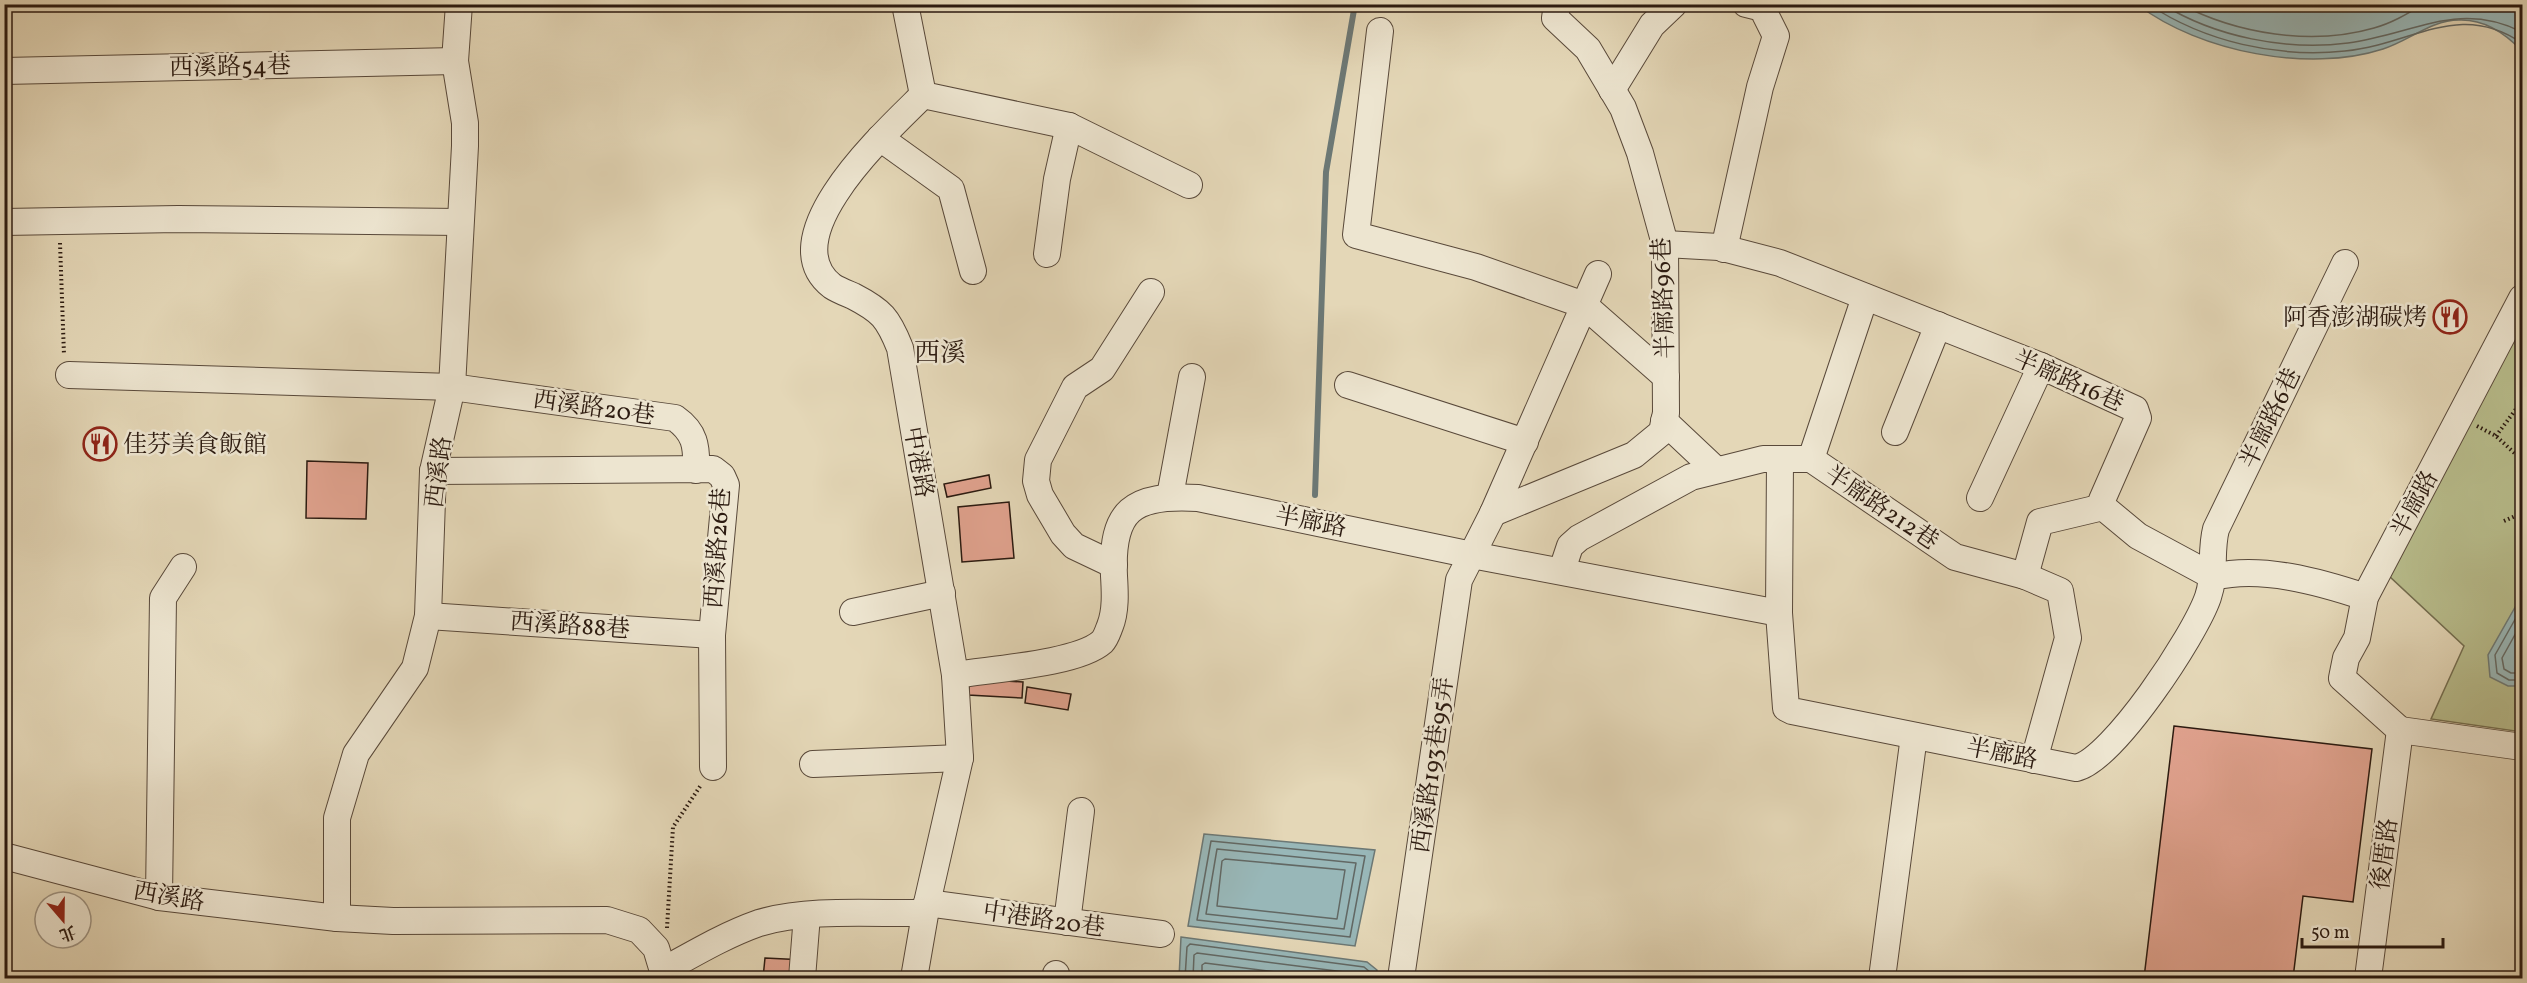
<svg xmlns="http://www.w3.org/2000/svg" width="2527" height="983" font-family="Vollkorn,'Noto Serif TC',serif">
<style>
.green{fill:#b8bd8c;stroke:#726c4e;stroke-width:1.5}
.water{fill:#98b7b8;stroke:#6c7875;stroke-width:1.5}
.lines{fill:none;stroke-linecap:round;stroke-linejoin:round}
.shore{stroke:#626864;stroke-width:1.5}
.stream{stroke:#6c7875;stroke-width:6}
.building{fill:#e0a28e;stroke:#2b1a10;stroke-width:1.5}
.minor-casing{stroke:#59493a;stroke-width:28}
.path{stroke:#2b1a10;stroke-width:4;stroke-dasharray:1.5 3;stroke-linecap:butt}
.minor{stroke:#ede5d0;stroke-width:26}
.labels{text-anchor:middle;stroke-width:5;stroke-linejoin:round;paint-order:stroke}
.street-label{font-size:24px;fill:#2b1a10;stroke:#ede5d0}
.poi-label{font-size:24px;fill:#2b1a10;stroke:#ede5d0;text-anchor:end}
.neighbourhood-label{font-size:26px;fill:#2b1a10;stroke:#ede5d0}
</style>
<rect width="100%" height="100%" fill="#e4d7b7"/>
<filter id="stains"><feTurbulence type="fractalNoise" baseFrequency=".00333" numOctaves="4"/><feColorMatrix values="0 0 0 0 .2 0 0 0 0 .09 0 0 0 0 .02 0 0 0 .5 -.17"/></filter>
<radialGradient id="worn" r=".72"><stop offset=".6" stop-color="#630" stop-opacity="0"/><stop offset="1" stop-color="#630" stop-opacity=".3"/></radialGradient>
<polygon class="green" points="2522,322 2522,732 2431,719 2464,646 2388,575"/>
<g class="water">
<path d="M 2138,5 L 2522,5 L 2522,51 C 2505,33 2485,19 2459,20 C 2431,20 2409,41 2383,49 C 2309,73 2200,52 2138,5 Z"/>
<polygon points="2522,595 2522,686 2508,686 2490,677 2488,655"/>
<polygon points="1204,834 1375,850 1355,946 1188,926"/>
<polygon points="1181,937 1367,962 1377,970 1376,978 1179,978"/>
</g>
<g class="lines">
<g class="shore">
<path d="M 2148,4 C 2205,42 2277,58 2345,51 C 2414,44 2459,0 2522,43"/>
<path d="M 2162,4 C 2215,37 2286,51 2348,43 C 2414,34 2458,0 2522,32"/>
<path d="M 2180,4 C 2237,34 2312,46 2374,28 C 2392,23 2407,14 2424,4"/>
<polyline points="2522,607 2495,655 2497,673 2509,680 2522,680"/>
<polyline points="2522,622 2502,658 2504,669 2511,673 2522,673"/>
<polygon points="1211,841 1365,856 1350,937 1197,920"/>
<polygon points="1217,849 1356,863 1344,929 1206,914"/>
<polygon points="1225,859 1345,870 1337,919 1217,906 1222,861"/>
<polyline points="1185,978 1187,947 1190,944 1364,967 1370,972 1370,978"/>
<polyline points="1193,978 1194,955 1197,953 1360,974 1362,978"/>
<polyline points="1202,978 1202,965 1205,963 1324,978"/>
</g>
<polyline class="stream" points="1315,495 1326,172 1355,4"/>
</g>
<g class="building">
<polygon points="307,461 368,463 366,519 306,518"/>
<polygon points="989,475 991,488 947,497 944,484"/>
<polygon points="1009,502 1014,558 962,562 958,507"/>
<polygon points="970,679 1023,682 1022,698 968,695"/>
<polygon points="1027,687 1071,694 1068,710 1025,703"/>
<polygon points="2174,726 2372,749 2353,902 2303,896 2293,978 2144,978"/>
<polygon points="765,958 805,960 804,978 763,978"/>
</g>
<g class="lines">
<g class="minor-casing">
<g id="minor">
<polyline points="905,4 923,95"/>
<polyline points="1380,31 1356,235 1476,267 1584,305 1666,377"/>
<polyline points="4,71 455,61"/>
<polyline points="1612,90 1652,25 1674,4"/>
<polyline points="880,138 951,189 973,271"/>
<polyline points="4,222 178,219 460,222"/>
<polyline points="1665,244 1719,247 1780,263 2041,366 2135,409 2138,418 2102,500 2103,507"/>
<polyline points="1724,249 1760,87 1776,36 1762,8 1746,4"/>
<polyline points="1047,254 1057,179 1069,126"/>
<path d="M 69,375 L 452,387 L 675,418 C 695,432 697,446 696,470"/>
<polyline points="1348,385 1525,442"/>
<polyline points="1664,421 1715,469"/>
<polyline points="1895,432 1938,325"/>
<polyline points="1811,459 1865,297"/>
<path d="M 1780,460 L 1779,613 L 1786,708 L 1792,711 L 2076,768 C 2113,760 2195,635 2208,597 C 2216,574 2210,552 2216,529 L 2345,263"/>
<polyline points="433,471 713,469 722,476 726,485 712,635 713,767"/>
<polyline points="1170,496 1192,377"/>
<polyline points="1980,498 2041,366"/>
<path d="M 2103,507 L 2138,536 L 2214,577 C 2260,565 2320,582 2365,597"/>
<polyline points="1493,513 1634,455 1662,432 1666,413 1665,244 1640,153 1623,108 1588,49 1555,18 1557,4"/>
<polyline points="1114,565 1074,546 1063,534 1040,495 1036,481 1038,460 1075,387 1102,369 1151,292"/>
<polyline points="1562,570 1570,546 1579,538 1691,477 1763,459 1811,459 1955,557 2025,576 2060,591 2068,638 2034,760"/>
<polyline points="2025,576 2040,522 2103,507"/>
<polyline points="853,612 942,593"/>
<polyline points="428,616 712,635"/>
<path d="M 955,675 C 990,669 1077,664 1102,642 C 1106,638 1108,631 1110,626 C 1116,611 1115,592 1114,576 C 1111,510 1132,494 1198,498 L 1472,555 L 1779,613"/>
<polyline points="2400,730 2342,678 2346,658 2357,638 2365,597 2522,298"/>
<polyline points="2400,730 2522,747"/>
<polyline points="813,764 960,758"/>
<polyline points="4,856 159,897 337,918 393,921 607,920 639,930 656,948 665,978"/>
<polyline points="159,897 163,598 183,567"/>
<polyline points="927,903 1161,934"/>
<polyline points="337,918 337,818 356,754 415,668 428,616 433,471 452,387 465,146 465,123 455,61 459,4"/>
<polyline points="1067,922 1081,811"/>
<path d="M 664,970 C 695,953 725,935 759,923 C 808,908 874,914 925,913"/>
<polyline points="802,978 807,915"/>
<path d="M 914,978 L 927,903 L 960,758 L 955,675 L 900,348 C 888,318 882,311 853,296 C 846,293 838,290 832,286 C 769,237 889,129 923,95 L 1069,126 L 1189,185"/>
<polyline points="1056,978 1056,974"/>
<polyline points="1401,978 1459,580 1493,513 1598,274"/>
<polyline points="1882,978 1914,736"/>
<polyline points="2368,978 2400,730"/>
</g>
</g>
<g class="path">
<polyline points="60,243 64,355"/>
<polyline points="2477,426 2496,436 2522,460"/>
<polyline points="2496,436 2522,401"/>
<polyline points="2504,521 2522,513"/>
<polyline points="667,928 673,827 701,785"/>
</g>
<use href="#minor" class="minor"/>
</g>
<defs>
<g id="restaurant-ring" transform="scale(1.725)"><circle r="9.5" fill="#ede5d0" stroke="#8f2418" stroke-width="1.5"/><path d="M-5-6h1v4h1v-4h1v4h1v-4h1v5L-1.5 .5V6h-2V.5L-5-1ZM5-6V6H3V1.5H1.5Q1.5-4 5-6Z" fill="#8f2418"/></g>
</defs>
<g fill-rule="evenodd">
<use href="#restaurant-ring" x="2450" y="317"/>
<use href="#restaurant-ring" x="100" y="444"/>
</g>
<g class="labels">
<g class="street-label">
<text transform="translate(230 66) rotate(-1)" y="8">西溪路54巷</text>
<text transform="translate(1663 298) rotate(-92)" y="8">半廍路96巷</text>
<text transform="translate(2069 380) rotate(24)" y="8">半廍路16巷</text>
<text transform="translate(594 407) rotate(8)" y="8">西溪路20巷</text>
<text transform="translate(2270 418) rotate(-64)" y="8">半廍路6巷</text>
<text transform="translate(919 462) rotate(80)" y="8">中港路</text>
<text transform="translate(438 472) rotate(-83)" y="8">西溪路</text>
<text transform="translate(2414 504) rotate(-62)" y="8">半廍路</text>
<text transform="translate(1882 507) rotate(34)" y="8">半廍路212巷</text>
<text transform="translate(1311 521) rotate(11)" y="8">半廍路</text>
<text transform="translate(717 548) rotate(-86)" y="8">西溪路26巷</text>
<text transform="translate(570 625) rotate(4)" y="8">西溪路88巷</text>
<text transform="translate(2002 753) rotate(11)" y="8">半廍路</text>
<text transform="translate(1432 765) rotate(-82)" y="8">西溪路193巷95弄</text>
<text transform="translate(2384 854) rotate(-83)" y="8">後厝路</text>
<text transform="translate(169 896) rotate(10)" y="8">西溪路</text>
<text transform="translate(1044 919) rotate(8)" y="8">中港路20巷</text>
</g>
<g class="poi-label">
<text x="2427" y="325">阿香澎湖碳烤</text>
<text x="123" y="452" text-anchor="start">佳芬美食飯館</text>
</g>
<g class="neighbourhood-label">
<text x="940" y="361">西溪</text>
</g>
</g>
<rect width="2527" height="983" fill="none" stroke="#e4d7b7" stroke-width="24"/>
<rect x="6" y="6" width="2515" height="971" fill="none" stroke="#2b1a10" stroke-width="3"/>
<rect x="12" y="12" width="2503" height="959" fill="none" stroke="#2b1a10" stroke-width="1.5"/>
<g transform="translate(63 920) rotate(160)"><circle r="28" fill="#ede5d0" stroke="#9f9483" stroke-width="1.5"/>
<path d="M0-4.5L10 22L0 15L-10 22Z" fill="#8f2418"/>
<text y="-9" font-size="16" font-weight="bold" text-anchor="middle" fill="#2b1a10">北</text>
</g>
<path d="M2302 938v9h141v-9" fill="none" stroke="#2b1a10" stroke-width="3"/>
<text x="2311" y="938" font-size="18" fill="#2b1a10" stroke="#ede5d0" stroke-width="4.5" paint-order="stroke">50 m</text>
<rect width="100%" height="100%" filter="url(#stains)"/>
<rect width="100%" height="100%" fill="url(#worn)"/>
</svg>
